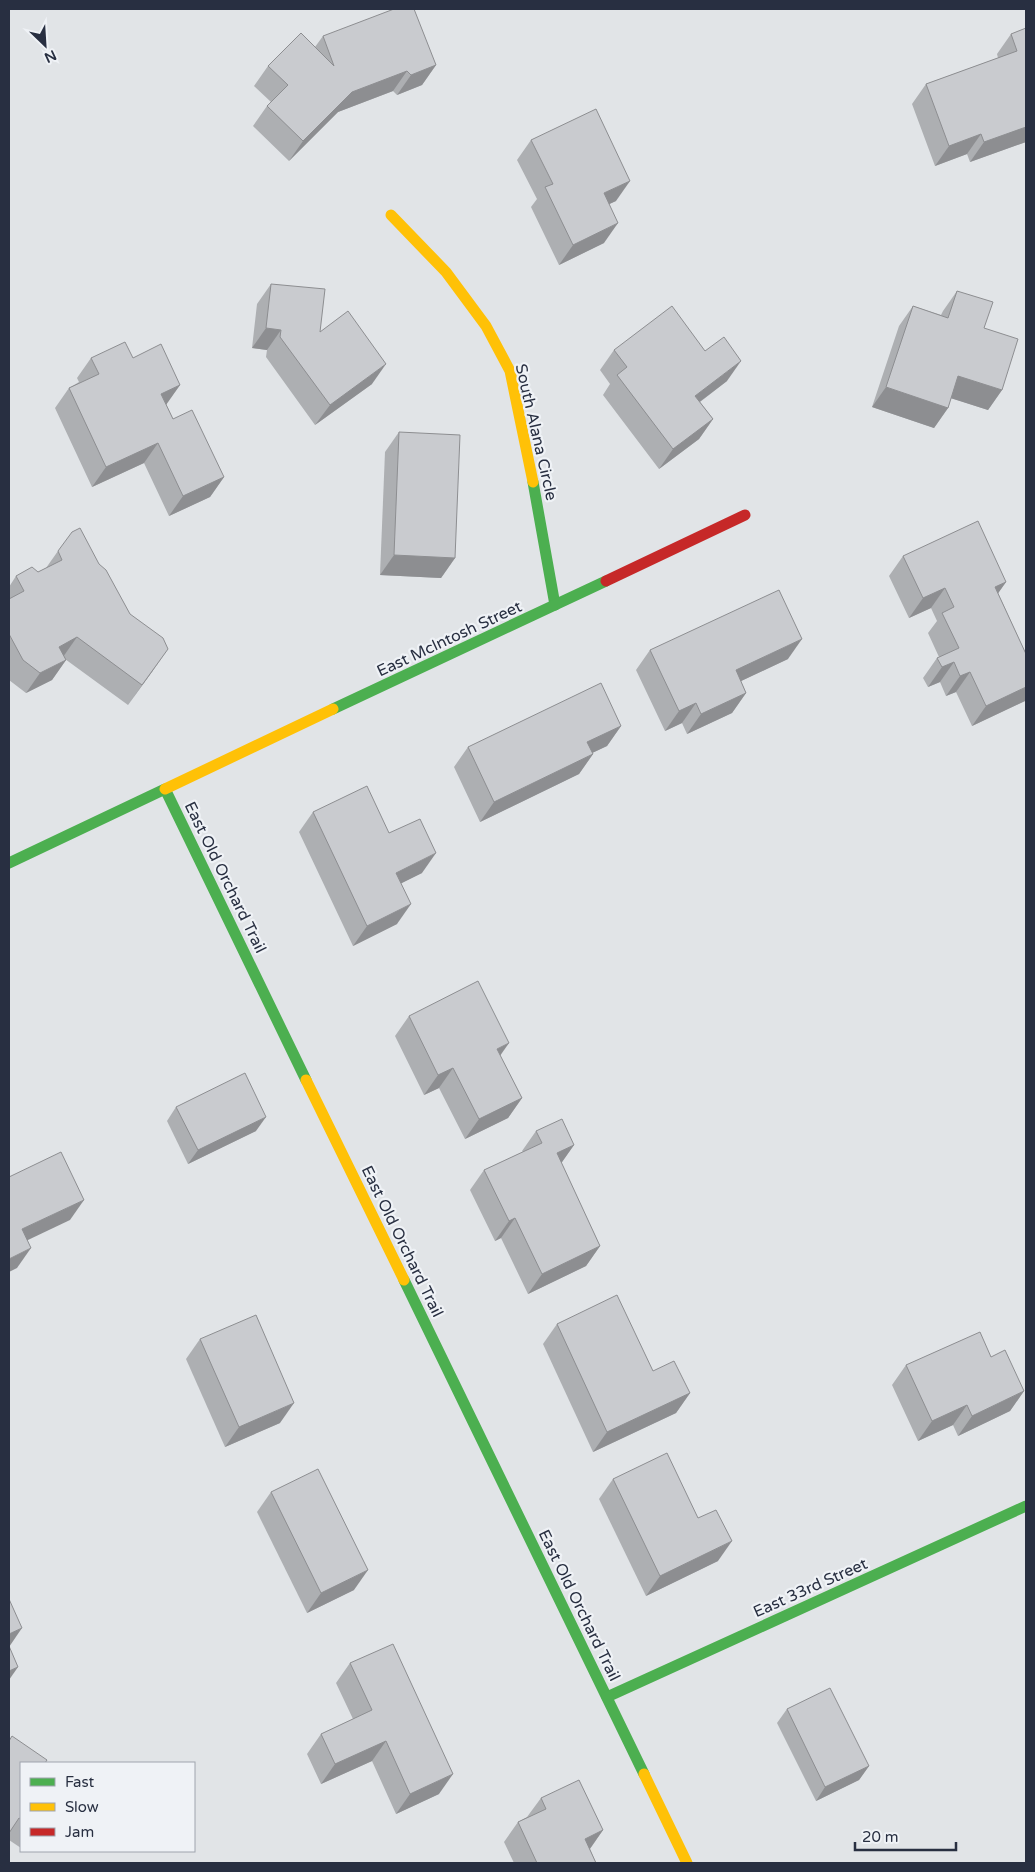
<svg xmlns="http://www.w3.org/2000/svg" width="1035" height="1872" font-family="'Varela Round',sans-serif">
<style>
.lines{fill:none;stroke-linecap:round;stroke-linejoin:round}
.fast{stroke:#4caf50;stroke-width:11}
.slow{stroke:#ffc107;stroke-width:11}
.jam{stroke:#c62828;stroke-width:11}
.wall{fill:#adafb2}
.shaded-wall{fill:#8d8e91}
.building{fill:#c9cbcf;stroke:#8d8e91}
.labels{text-anchor:middle;stroke-width:4.5;stroke-linejoin:round;paint-order:stroke}
.street-label{font-size:16px;fill:#282f41;stroke:#eff2f6}
</style>
<rect width="100%" height="100%" fill="#e1e4e7"/>
<g class="lines">
<g class="fast">
<polyline points="533,482 555,605"/>
<polyline points="333,709 606,581"/>
<polyline points="9,863 165,789 306,1080"/>
<polyline points="404,1280 644,1774"/>
<polyline points="607,1697 1026,1506"/>
</g>
<g class="slow">
<polyline points="391,215 446,272 486,326 510,371 533,482"/>
<polyline points="165,789 333,709"/>
<polyline points="306,1080 404,1280"/>
<polyline points="644,1774 687,1863"/>
</g>
<polyline class="jam" points="606,581 745,515"/>
</g>
<g class="wall">
<polygon points="1026,28 1026,142 970,162 967,154 935,166 912,104 926,84 998,58 997,54 1011,34"/>
<polygon points="323,36 436,65 422,85 397,95 393,91 338,112 289,161 253,126 267,106 271,102 254,86 268,66 315,47"/>
<polygon points="531,140 616,201 609,204 604,243 559,265 531,207 537,199 517,160"/>
<polygon points="271,284 320,332 372,384 315,425 266,357 267,350 252,348 257,304"/>
<polygon points="957,291 984,328 1002,390 988,410 951,398 948,408 934,428 872,407 899,326 913,306 941,315 943,311"/>
<polygon points="614,350 727,381 700,402 713,419 699,439 659,469 603,395 610,384 600,370"/>
<polygon points="91,358 133,358 180,385 166,404 173,419 224,477 210,497 169,516 144,463 92,487 55,408 69,388 79,382 77,378"/>
<polygon points="399,432 455,558 441,578 380,575 385,452"/>
<polygon points="58,551 154,669 128,705 65,659 66,660 52,680 26,693 9,680 9,587 16,576 38,572 46,568"/>
<polygon points="903,556 1006,582 998,593 1026,654 1026,699 1025,701 972,726 956,692 946,696 940,682 928,687 923,678 937,658 939,657 928,633 937,621 931,608 909,618 889,576"/>
<polygon points="650,650 788,659 741,681 746,693 732,713 687,734 682,723 665,731 636,670"/>
<polygon points="621,726 607,746 592,753 593,754 579,774 480,822 454,767 468,747"/>
<polygon points="313,812 389,833 422,873 401,883 397,924 353,946 299,832"/>
<polygon points="409,1016 500,1056 522,1098 508,1118 465,1139 439,1088 424,1095 395,1036"/>
<polygon points="176,1107 256,1131 188,1164 167,1121"/>
<polygon points="536,1131 574,1145 561,1163 600,1246 586,1266 528,1294 501,1238 495,1241 470,1190 484,1170 523,1152 522,1151"/>
<polygon points="557,1324 653,1371 690,1393 676,1413 593,1452 543,1344"/>
<polygon points="200,1339 280,1423 225,1447 186,1359"/>
<polygon points="991,1357 1024,1391 1010,1411 958,1436 953,1425 918,1441 892,1385 906,1365"/>
<polygon points="613,1479 718,1561 646,1596 599,1499"/>
<polygon points="271,1492 354,1590 307,1613 257,1512"/>
<polygon points="350,1663 439,1794 396,1814 372,1761 321,1784 307,1754 321,1734 353,1719 336,1683"/>
<polygon points="787,1709 869,1766 859,1780 816,1801 777,1723"/>
<polygon points="9,1741 21,1763 21,1848 9,1840"/>
<polygon points="541,1798 603,1830 590,1849 596,1863 514,1863 504,1842 518,1822 527,1817"/>
</g>
<g class="shaded-wall">
<polygon points="436,65 422,85 397,95 411,75"/>
<polygon points="407,71 393,91 338,112 289,161 303,141 352,92"/>
<polygon points="1026,127 1026,142 970,162 984,142"/>
<polygon points="981,134 967,154 935,166 949,146"/>
<polygon points="630,181 616,201 590,213 604,193"/>
<polygon points="618,223 604,243 559,265 573,245"/>
<polygon points="266,328 281,330 267,350 252,348"/>
<polygon points="741,361 727,381 681,416 695,396"/>
<polygon points="386,364 372,384 315,425 330,405"/>
<polygon points="958,376 1002,390 988,410 944,396"/>
<polygon points="180,385 166,405 161,394"/>
<polygon points="886,387 948,408 934,428 872,407"/>
<polygon points="713,419 699,439 659,469 673,449"/>
<polygon points="158,443 144,463 92,487 106,467"/>
<polygon points="224,477 210,497 169,516 183,496"/>
<polygon points="394,555 455,558 441,578 380,575"/>
<polygon points="1006,582 992,602 995,587"/>
<polygon points="945,588 931,608 909,618 923,598"/>
<polygon points="77,637 63,657 59,647"/>
<polygon points="802,639 788,659 722,690 736,670"/>
<polygon points="168,649 154,669 128,705 142,685"/>
<polygon points="66,660 52,680 26,693 40,673"/>
<polygon points="954,662 940,682 928,687 942,667"/>
<polygon points="970,672 956,692 946,696 960,676"/>
<polygon points="1026,687 1026,699 1025,701 972,726 986,706"/>
<polygon points="746,693 732,713 687,734 701,714"/>
<polygon points="696,703 682,723 665,731 679,711"/>
<polygon points="621,726 607,746 573,762 587,742"/>
<polygon points="593,754 579,774 480,822 494,802"/>
<polygon points="436,853 422,873 382,893 396,873"/>
<polygon points="411,904 397,924 353,946 367,926"/>
<polygon points="509,1043 495,1063 497,1049"/>
<polygon points="453,1068 439,1088 424,1095 438,1075"/>
<polygon points="522,1098 508,1118 465,1139 479,1119"/>
<polygon points="266,1117 256,1131 188,1164 198,1150"/>
<polygon points="574,1145 560,1165 557,1153"/>
<polygon points="84,1200 70,1220 9,1249 22,1229"/>
<polygon points="515,1218 501,1238 495,1241 509,1221"/>
<polygon points="600,1246 586,1266 528,1294 542,1274"/>
<polygon points="31,1248 17,1268 9,1272 9,1259"/>
<polygon points="1024,1391 1010,1411 958,1436 972,1416"/>
<polygon points="690,1393 676,1413 593,1452 607,1432"/>
<polygon points="294,1403 280,1423 225,1447 239,1427"/>
<polygon points="967,1405 953,1425 918,1441 932,1421"/>
<polygon points="732,1541 718,1561 646,1596 660,1576"/>
<polygon points="368,1570 354,1590 307,1613 321,1593"/>
<polygon points="22,1628 9,1647 9,1634"/>
<polygon points="18,1667 9,1680 9,1671"/>
<polygon points="386,1741 372,1761 321,1784 335,1764"/>
<polygon points="869,1766 859,1780 816,1801 825,1787"/>
<polygon points="453,1774 439,1794 396,1814 410,1794"/>
<polygon points="603,1830 589,1850 585,1839"/>
</g>
<g class="building">
<polygon points="394,9 414,9 436,65 411,75 407,71 352,92 303,141 267,106 288,85 268,66 301,33 334,66 323,36"/>
<polygon points="1026,28 1026,127 984,142 981,134 949,146 926,84 1017,51 1011,34"/>
<polygon points="596,109 630,181 604,193 618,223 573,245 545,187 553,184 531,140"/>
<polygon points="271,284 325,289 320,332 348,311 386,364 330,405 280,337 281,330 266,328"/>
<polygon points="957,291 993,302 984,328 1018,339 1002,390 958,376 948,408 886,387 913,306 948,318"/>
<polygon points="672,306 705,351 724,337 741,361 695,396 713,419 673,449 617,375 627,367 614,350"/>
<polygon points="125,342 133,358 161,344 180,385 161,394 173,419 192,410 224,477 183,496 158,443 106,467 69,388 99,374 91,358"/>
<polygon points="399,432 460,435 455,558 394,555"/>
<polygon points="978,521 1006,582 995,587 1026,654 1026,687 986,706 970,672 960,676 954,662 942,667 937,658 959,648 942,613 954,607 945,588 923,598 903,556"/>
<polygon points="80,528 99,564 106,570 130,614 163,638 168,649 142,685 77,637 59,647 66,660 40,673 23,660 9,634 9,599 24,591 16,576 32,567 38,572 62,560 58,551 72,532"/>
<polygon points="779,590 802,639 736,670 746,693 701,714 696,703 679,711 650,650"/>
<polygon points="601,683 621,726 587,742 593,754 494,802 468,747"/>
<polygon points="367,786 389,833 420,819 436,853 396,873 411,904 367,926 313,812"/>
<polygon points="478,981 509,1043 497,1049 522,1098 479,1119 453,1068 438,1075 409,1016"/>
<polygon points="245,1073 266,1117 198,1150 176,1107"/>
<polygon points="562,1119 574,1145 557,1153 600,1246 542,1274 515,1218 509,1221 484,1170 542,1143 536,1131"/>
<polygon points="61,1152 84,1200 22,1229 31,1248 9,1259 9,1177"/>
<polygon points="617,1295 653,1371 674,1361 690,1393 607,1432 557,1324"/>
<polygon points="256,1315 294,1403 239,1427 200,1339"/>
<polygon points="980,1332 991,1357 1005,1350 1024,1391 972,1416 967,1405 932,1421 906,1365"/>
<polygon points="667,1453 698,1518 716,1510 732,1541 660,1576 613,1479"/>
<polygon points="318,1469 368,1570 321,1593 271,1492"/>
<polygon points="9,1599 22,1628 9,1634"/>
<polygon points="393,1644 453,1774 410,1794 386,1741 335,1764 321,1734 372,1710 350,1663"/>
<polygon points="9,1646 18,1667 9,1671"/>
<polygon points="830,1688 869,1766 825,1787 787,1709"/>
<polygon points="12,1736 47,1760 45,1763 21,1763 21,1819 19,1818 9,1833 9,1741"/>
<polygon points="579,1780 603,1830 585,1839 596,1863 537,1863 518,1822 546,1809 541,1798"/>
</g>
<g class="labels">
<g class="street-label">
<text transform="translate(537 432) rotate(77)" y="6">South Alana Circle</text>
<text transform="translate(449 638) rotate(-25)" y="6">East McIntosh Street</text>
<text transform="translate(226 877) rotate(64)" y="6">East Old Orchard Trail</text>
<text transform="translate(403 1241) rotate(64)" y="6">East Old Orchard Trail</text>
<text transform="translate(810 1587) rotate(-24)" y="6">East 33rd Street</text>
<text transform="translate(580 1605) rotate(64)" y="6">East Old Orchard Trail</text>
</g>
</g>
<rect width="1035" height="1872" fill="none" stroke="#282f41" stroke-width="20"/>
<rect x="20" y="1762" width="175" height="90" fill="#eff2f6" stroke="#9fa4ae"/>
<rect x="30" y="1778" width="25" height="8" fill="#4caf50" stroke="#9fa4ae"/>
<text x="65" y="1787" font-size="15" fill="#282f41">Fast</text>
<rect x="30" y="1803" width="25" height="8" fill="#ffc107" stroke="#9fa4ae"/>
<text x="65" y="1812" font-size="15" fill="#282f41">Slow</text>
<rect x="30" y="1828" width="25" height="8" fill="#c62828" stroke="#9fa4ae"/>
<text x="65" y="1837" font-size="15" fill="#282f41">Jam</text>
<g transform="translate(45 45) rotate(155)" stroke="#eff2f6" stroke-width="4" paint-order="stroke">
<path d="M0-4L9 19L0 12L-9 19Z" fill="#282f41"/>
<text y="-8" font-size="14" font-weight="bold" text-anchor="middle" fill="#282f41">N</text>
</g>
<path d="M855 1842v8h101v-8" fill="none" stroke="#282f41" stroke-width="2.5"/>
<text x="862" y="1842" font-size="15" fill="#282f41" stroke="#eff2f6" stroke-width="4" paint-order="stroke">20 m</text>
</svg>
